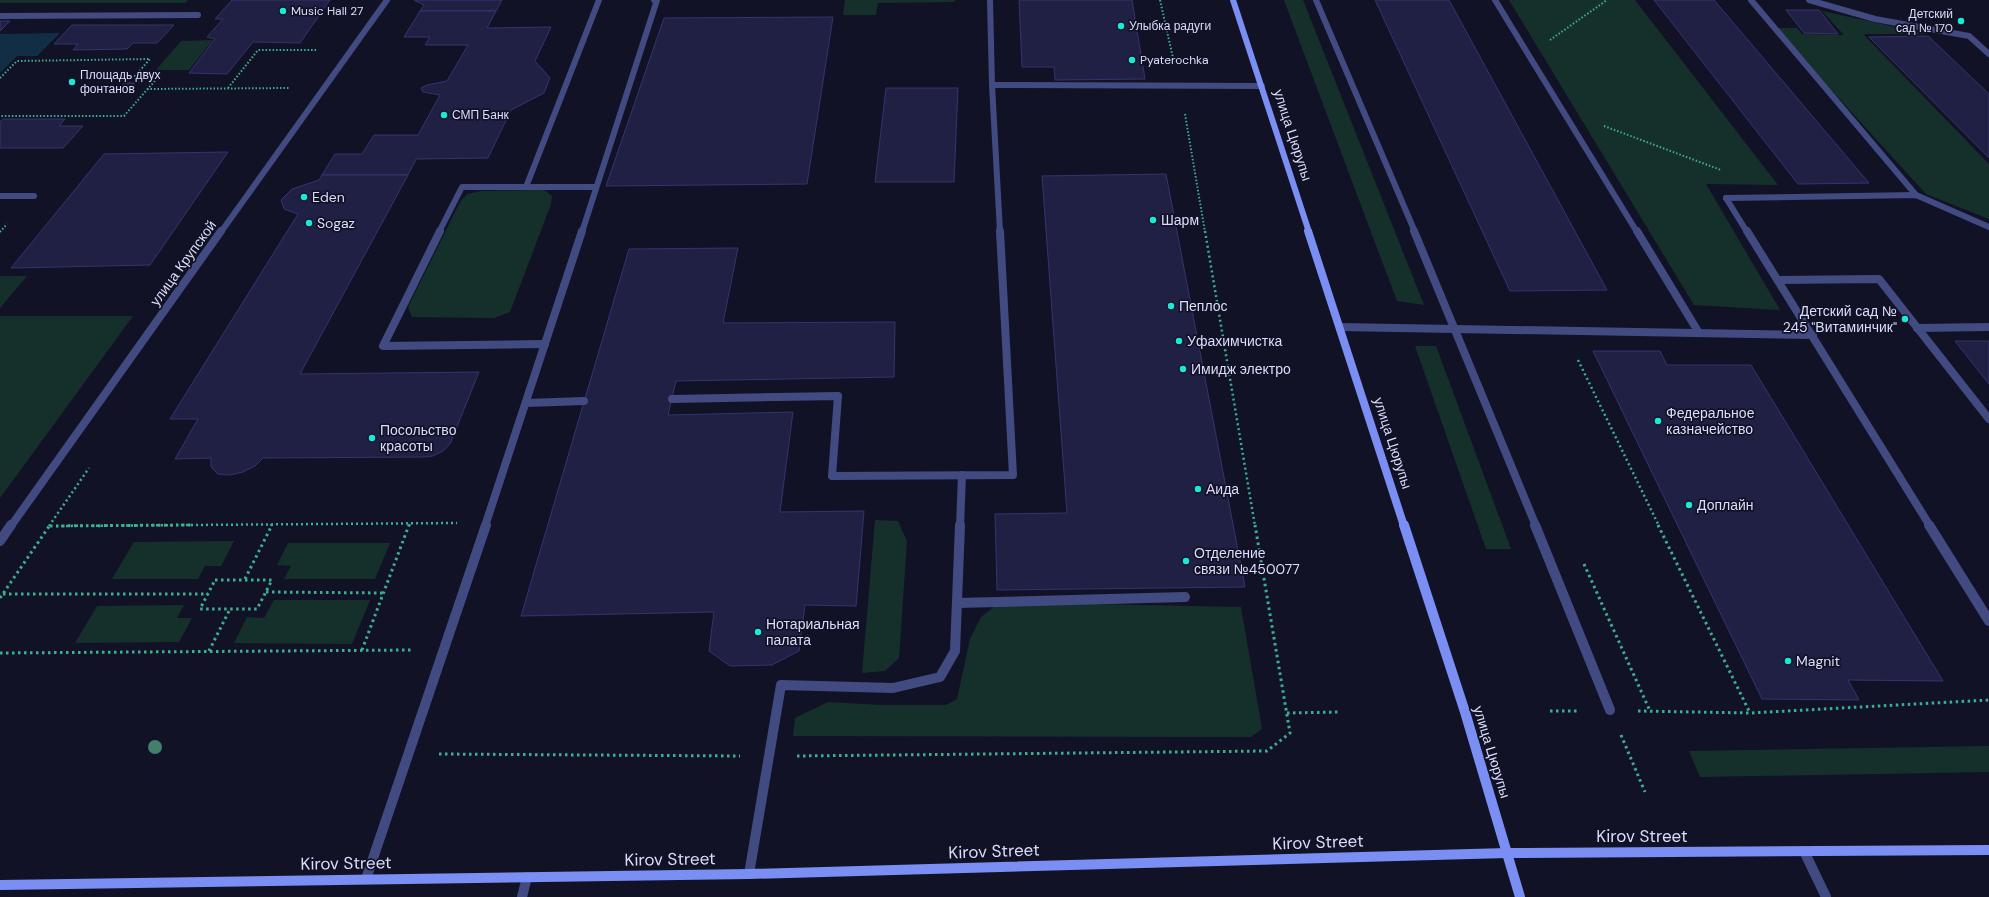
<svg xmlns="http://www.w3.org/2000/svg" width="1989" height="897" font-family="'DM Sans',sans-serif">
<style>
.green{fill:#15302a}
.water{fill:#112e46}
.building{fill:#202045;stroke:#34346f}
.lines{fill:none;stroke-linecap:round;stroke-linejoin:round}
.path-far2{stroke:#3baf92;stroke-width:2;stroke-dasharray:1.5 2;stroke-linecap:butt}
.path-far1{stroke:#3baf92;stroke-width:2.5;stroke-dasharray:2 3;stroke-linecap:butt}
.path{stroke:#3baf92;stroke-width:3;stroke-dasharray:2.5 3.5;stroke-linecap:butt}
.lane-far2{stroke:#414b81;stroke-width:6}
.lane-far1{stroke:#414b81;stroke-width:8}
.lane{stroke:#414b81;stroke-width:10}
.street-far2{stroke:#414b81;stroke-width:6}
.street-far1{stroke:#414b81;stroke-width:8}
.street{stroke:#414b81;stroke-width:10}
.secondary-far2{stroke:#7a8ef3;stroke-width:6}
.secondary-far1{stroke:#7a8ef3;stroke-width:8}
.secondary{stroke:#7a8ef3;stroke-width:10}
.tree{fill:#447e6d}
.poi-dot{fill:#18ead7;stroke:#121226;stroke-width:1.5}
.labels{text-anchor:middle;stroke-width:3.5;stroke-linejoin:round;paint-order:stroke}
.far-poi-label{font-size:12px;fill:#daddfc;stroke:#121226;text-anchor:start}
.street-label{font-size:14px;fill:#daddfc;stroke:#121226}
.poi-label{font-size:14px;fill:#daddfc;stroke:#121226;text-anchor:start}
.near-street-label{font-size:17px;fill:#daddfc;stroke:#121226}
</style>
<rect width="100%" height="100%" fill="#121226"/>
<g class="green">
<polygon points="0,0 188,0 185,3 0,3"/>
<polygon points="845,0 955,0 954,2 878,3 876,15 843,15"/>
<polygon points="1284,0 1303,0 1424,305 1397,301"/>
<polygon points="1509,0 1635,0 1778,185 1706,184 1780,310 1694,305"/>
<polygon points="1822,11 1928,34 1863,34 1989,164 1989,219 1926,194 1775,28 1797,28 1802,34 1844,35"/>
<polygon points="213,40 189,70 156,70 181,41"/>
<polygon points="544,190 552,196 551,204 510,312 494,318 412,317 408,307 460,202 467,194 481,191"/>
<polygon points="0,276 27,276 0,308"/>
<polygon points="0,316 133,316 0,498"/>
<polygon points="1415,346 1436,346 1511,549 1486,549"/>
<polygon points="875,520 898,521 907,541 899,658 885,671 862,673"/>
<polygon points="234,541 221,566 205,566 198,579 112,579 134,542"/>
<polygon points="288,543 390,543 375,579 284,579 291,566 277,565"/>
<polygon points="274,600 370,600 352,644 234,643 247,617 264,618"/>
<polygon points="1094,604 1241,607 1262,729 1251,737 793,736 795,718 828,702 881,705 946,705 957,699 970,639 981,617 995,606"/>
<polygon points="184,605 177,618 192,618 179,642 75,643 97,606"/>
<polygon points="1989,746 1989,772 1700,777 1689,751"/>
</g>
<polygon class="water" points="60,33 37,56 17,56 0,73 0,34"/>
<g class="building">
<polygon points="232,0 330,0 300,43 253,42 227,74 189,73 215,39 207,37 223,19 215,19"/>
<polygon points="414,0 502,0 496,11 420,11 424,5"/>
<polygon points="1019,0 1132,0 1145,79 1055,80 1054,67 1022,67"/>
<polygon points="1375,0 1449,0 1607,290 1510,291"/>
<polygon points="1654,0 1714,0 1869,183 1798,184"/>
<polygon points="1786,10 1819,10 1838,34 1804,33"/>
<polygon points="420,11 496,11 487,28 551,27 535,61 550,78 544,93 511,110 488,158 416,159 408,175 322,175 335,154 362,154 374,135 418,135 440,95 423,92 421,88 427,85 447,81 468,45 425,45 430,37 404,37"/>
<polygon points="833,17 807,184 606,186 664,18"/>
<polygon points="0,21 10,21 0,31"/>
<polygon points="72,25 174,25 157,43 133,43 127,49 73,50 78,44 54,44"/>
<polygon points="1928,36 1989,94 1989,158 1869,37"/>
<polygon points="124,83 135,83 127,92 116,92"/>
<polygon points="886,88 958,88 954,182 875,182"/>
<polygon points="3,119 65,119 59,126 83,126 63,148 0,148 0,122"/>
<polygon points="228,152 150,265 11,268 104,154"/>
<polygon points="1166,174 1245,587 997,590 995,514 1067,513 1042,176"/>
<polygon points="322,175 408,175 300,374 479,372 450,444 443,451 433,456 424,457 263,458 255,466 243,472 230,475 218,474 211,467 211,458 175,459 198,419 170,419 298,214 284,209 281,200 292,189 319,180"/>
<polygon points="738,248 723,323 895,322 894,377 676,381 668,415 793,412 780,512 864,511 856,606 805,605 799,651 772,665 730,666 709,651 714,612 521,616 629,249"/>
<polygon points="1955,341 1989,341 1989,384"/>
<polygon points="1593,351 1660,351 1667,365 1751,365 1943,681 1848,680 1859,700 1762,699"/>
</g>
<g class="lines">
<g class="path-far2">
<polyline points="1160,0 1173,58"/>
<polyline points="1550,40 1607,0"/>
<polyline points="0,78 17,61 150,59 135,76 159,76 124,116 0,116"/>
<polyline points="228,88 258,50 317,50"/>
<polyline points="147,89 290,88"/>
<polyline points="1185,114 1205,232"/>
<polyline points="1604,126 1721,170"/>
<polyline points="0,232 7,224"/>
</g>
<g class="path-far1">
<polyline points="1205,231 1255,526"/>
<polyline points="1578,360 1659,526"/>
<polyline points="49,526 89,468"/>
<polyline points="56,526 457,523"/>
<polyline points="271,526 272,524"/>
<polyline points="409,526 410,523"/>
</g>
<g class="path">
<polyline points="1658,525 1750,713"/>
<polyline points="50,526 191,525"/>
<polyline points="1584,564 1650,711"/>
<polyline points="245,579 272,525"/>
<polygon points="215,580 272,580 257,609 200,609"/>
<polyline points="266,592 384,593"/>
<polyline points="3,594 208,594"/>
<polyline points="0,598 50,525"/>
<polyline points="362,650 409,525"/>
<polyline points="209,651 230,609"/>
<polyline points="0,653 413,650"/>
<polyline points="1550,711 1579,711"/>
<polyline points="1638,711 1750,713 1989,700"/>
<polyline points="1287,713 1341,712"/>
<polyline points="1621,735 1645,792"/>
<polyline points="439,754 740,756"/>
<polyline points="797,756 1267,751 1290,733 1255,525"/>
</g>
<g class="lane-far2">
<polyline points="990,0 992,85 1262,86"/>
<polyline points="1316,0 1415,232"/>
<polyline points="1495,0 1637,232"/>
<polyline points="1751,0 1916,195"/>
<polyline points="1809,0 1875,19 1969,36 1989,54"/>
<polyline points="0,16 198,15"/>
<polyline points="992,85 1000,232"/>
<polyline points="526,187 599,0"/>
<polyline points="0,196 34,196"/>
<polyline points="1726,198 1747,232"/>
<polyline points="1726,198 1916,195 1989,227"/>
<polyline points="439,232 462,187 596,187"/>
<polyline points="582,232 657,0 654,0"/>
</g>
<g class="lane-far1">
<polyline points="440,231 383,346 545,344"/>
<polyline points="1414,231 1536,526"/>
<polyline points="1637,231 1699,333"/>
<polyline points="1747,231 1930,526"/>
<polyline points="1778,280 1879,279 1989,419"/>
<polyline points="1340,327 1813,335"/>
<polyline points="1917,328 1989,327"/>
<polyline points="672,399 838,396 832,476 1013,475 1000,231"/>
<polyline points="526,403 584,401"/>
<polyline points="485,526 582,231"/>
<polyline points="960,526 962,475"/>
</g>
<g class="lane">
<polyline points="1535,525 1610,710"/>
<polyline points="1929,525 1989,621"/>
<polyline points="957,603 1185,597"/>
<polyline points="1804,851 1826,897"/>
<polyline points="749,874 781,685 893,688 940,677 955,651 960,525"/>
<polyline points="366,879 486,525"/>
<polyline points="522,897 527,877"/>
</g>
<polyline class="street-far2" points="221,232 387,0"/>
<polyline class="street-far1" points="11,526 221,231"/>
<polyline class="street" points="0,541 11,525"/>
<polyline class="secondary-far2" points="1233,0 1309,232"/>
<polyline class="secondary-far1" points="1308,231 1404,526"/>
<g class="secondary">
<polyline points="1404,525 1465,712 1520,897"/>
<polyline points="0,885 749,874 1507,853 1989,850"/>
</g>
</g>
<circle class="tree" cx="155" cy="747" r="7"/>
<g class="poi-dot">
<circle cx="283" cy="11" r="4"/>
<circle cx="1961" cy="21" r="4"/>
<circle cx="1121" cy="26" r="4"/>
<circle cx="1132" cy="60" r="4"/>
<circle cx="72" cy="82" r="4"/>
<circle cx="444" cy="115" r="4"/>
<circle cx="304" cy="197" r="4"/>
<circle cx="1153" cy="220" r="4"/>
<circle cx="309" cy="223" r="4"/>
<circle cx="1171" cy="306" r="4"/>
<circle cx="1905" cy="319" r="4"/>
<circle cx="1179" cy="341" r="4"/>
<circle cx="1183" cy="369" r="4"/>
<circle cx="1658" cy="421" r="4"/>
<circle cx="372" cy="438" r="4"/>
<circle cx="1198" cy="489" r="4"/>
<circle cx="1689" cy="505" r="4"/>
<circle cx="1186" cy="561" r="4"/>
<circle cx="758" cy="632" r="4"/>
<circle cx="1788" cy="661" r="4"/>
</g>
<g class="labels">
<g class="far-poi-label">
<text x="291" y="15">Music Hall 27</text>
<text x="1953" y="18" text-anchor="end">Детский<tspan x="1953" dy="14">сад № 170</tspan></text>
<text x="1129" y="30">Улыбка радуги</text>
<text x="1140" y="64">Pyaterochka</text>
<text x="80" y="79">Площадь двух<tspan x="80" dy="14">фонтанов</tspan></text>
<text x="452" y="119">СМП Банк</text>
</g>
<g class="street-label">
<text transform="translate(1293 135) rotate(72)" y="5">улица Цюрупы</text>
<text transform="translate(183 263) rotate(-54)" y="5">улица Крупской</text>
<text transform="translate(1393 443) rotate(72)" y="5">улица Цюрупы</text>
<text transform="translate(1492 752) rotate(73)" y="5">улица Цюрупы</text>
</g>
<g class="poi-label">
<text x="312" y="202">Eden</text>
<text x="1161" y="225">Шарм</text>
<text x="317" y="228">Sogaz</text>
<text x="1179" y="311">Пеплос</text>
<text x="1897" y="316" text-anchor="end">Детский сад №<tspan x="1897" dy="16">245 "Витаминчик"</tspan></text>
<text x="1187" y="346">Уфахимчистка</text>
<text x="1191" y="374">Имидж электро</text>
<text x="1666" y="418">Федеральное<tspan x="1666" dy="16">казначейство</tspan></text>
<text x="380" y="435">Посольство<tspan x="380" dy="16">красоты</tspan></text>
<text x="1206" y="494">Аида</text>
<text x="1697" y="510">Доплайн</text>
<text x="1194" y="558">Отделение<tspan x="1194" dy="16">связи №450077</tspan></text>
<text x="766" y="629">Нотариальная<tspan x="766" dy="16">палата</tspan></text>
<text x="1796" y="666">Magnit</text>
</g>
<g class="near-street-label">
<text x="1642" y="842">Kirov Street</text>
<text transform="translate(1318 842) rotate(-2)" y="6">Kirov Street</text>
<text transform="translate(994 851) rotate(-2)" y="6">Kirov Street</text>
<text transform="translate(670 859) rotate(-1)" y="6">Kirov Street</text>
<text transform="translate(346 863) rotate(-1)" y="6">Kirov Street</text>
</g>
</g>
</svg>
